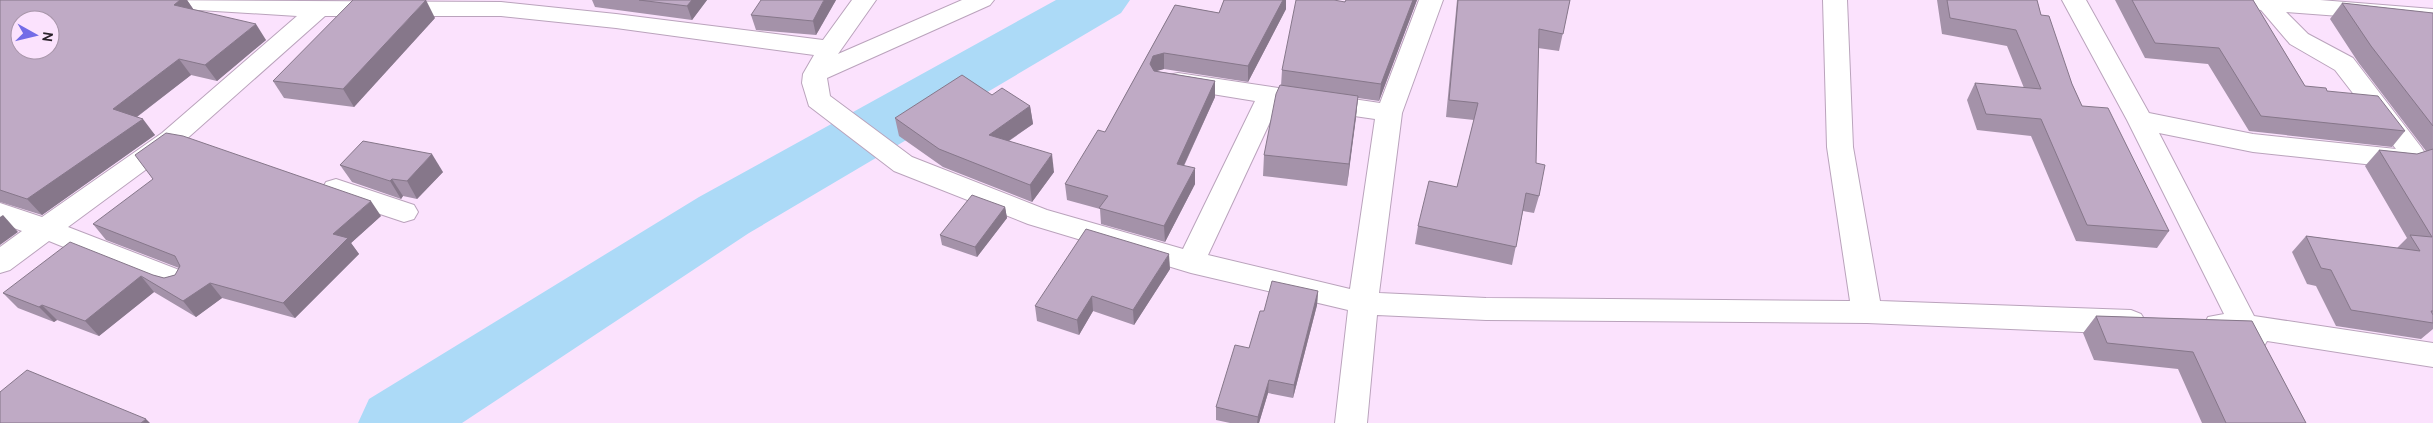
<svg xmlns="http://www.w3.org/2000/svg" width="2433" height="423" font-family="Cabin,sans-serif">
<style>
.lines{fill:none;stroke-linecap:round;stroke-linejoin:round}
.river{fill:#acdaf7;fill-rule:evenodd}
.minor-casing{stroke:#baa3bc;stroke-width:2}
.minor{fill:#fff;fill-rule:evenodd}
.wall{fill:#a492a9}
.shaded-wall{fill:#86778a}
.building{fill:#bfaac5;stroke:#86778a;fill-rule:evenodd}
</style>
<rect width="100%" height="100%" fill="#fbe2fd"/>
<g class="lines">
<polygon class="river" points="1056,0 1130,0 1121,13 749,233 462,423 358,423 369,399 699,197"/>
<g class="minor-casing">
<g id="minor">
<path d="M 138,0 L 501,2 L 616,14 L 823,40 L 852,0 L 876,0 L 838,54 L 962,0 L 994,0 L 990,5 L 827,78 L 830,96 L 912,157 L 1047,210 L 1183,249 L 1255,101 L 1169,87 L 1166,81 L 1169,75 L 1178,73 L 1380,103 L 1419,0 L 1443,0 L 1402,113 L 1379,293 L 1486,298 L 1850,301 L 1827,147 L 1823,0 L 1847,0 L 1853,147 L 1880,301 L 2131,310 L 2141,314 L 2146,322 L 2141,330 L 2131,334 L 1867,323 L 1486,320 L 1377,315 L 1367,423 L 1335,423 L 1348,310 L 1191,273 L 1028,224 L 894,171 L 809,106 L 802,83 L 803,74 L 814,55 L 616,28 L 501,16 L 325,16 L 182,143 L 68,227 L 187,273 L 191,281 L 187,289 L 177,292 L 167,289 L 49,241 L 10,270 L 0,273 L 0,247 L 22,231 L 0,223 L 0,203 L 42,217 L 162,133 L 297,16 L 150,7 L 142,5 ZM 1278,105 L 1375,119 L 1350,289 L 1208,255 Z"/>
<polygon points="2062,0 2086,0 2149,113 2253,134 2396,149 2335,70 2290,44 2261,10 2219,5 2215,0 2320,0 2433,9 2433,23 2286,12 2308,34 2353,58 2421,147 2425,153 2418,164 2402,168 2253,152 2159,133 2254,316 2433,343 2433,367 2267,341 2263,348 2252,352 2241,348 2236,337 2219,337 2208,333 2204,325 2208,317 2224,314 2127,120"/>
<polygon points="336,179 414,205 418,212 414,219 404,222 326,196 322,189 326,182"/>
</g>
</g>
<use href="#minor" class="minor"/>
</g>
<g class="wall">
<polygon points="0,0 187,0 194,10 266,40 217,81 191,75 137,117 155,135 42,215 0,202"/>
<polygon points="592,0 707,0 692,20 595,7"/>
<polygon points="836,0 816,35 756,30 751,15"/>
<polygon points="1224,0 1286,0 1286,9 1248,82 1164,69 1156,71 1215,81 1215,97 1184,166 1195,184 1165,242 1101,224 1100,209 1067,200 1065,184 1105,132 1175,5 1219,13"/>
<polygon points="1346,0 1417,0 1379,101 1358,98 1347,186 1263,176 1264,155 1281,86 1282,70"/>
<polygon points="1457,0 1570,0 1559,51 1538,48 1536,163 1539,196 1534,213 1523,211 1512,265 1415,244 1418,226 1457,187 1474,120 1446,117"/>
<polygon points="1937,0 2037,0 2041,15 2082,106 2169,231 2157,248 2076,241 2031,136 1977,130 1967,100 1975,83 2024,88 2007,46 1942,34"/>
<polygon points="2115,0 2253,0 2305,86 2327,91 2405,131 2392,147 2249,131 2208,64 2145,58"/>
<polygon points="2342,3 2433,13 2433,329 2421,339 2336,326 2316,286 2307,284 2292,252 2306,236 2397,248 2407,238 2365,166 2379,150 2417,154 2426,151 2358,62 2330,19"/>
<polygon points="435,18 354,107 284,98 273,81"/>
<polygon points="992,95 1030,106 1033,124 1009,141 1054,172 1032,202 943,167 899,136 895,118"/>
<polygon points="340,165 443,172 417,199 403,196 401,199 352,182"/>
<polygon points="1005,207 1007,218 977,257 942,245 940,235"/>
<polygon points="381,216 351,243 359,254 295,318 222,298 196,317 154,292 99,336 57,320 54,322 18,308 3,293 153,275 164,278 175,275 179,268 106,240 93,224"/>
<polygon points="1170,269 1134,325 1093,311 1079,335 1037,321 1035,306"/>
<polygon points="1318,291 1317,305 1293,398 1268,393 1259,423 1230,423 1216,420 1216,407 1249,348 1264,311"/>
<polygon points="2096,316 2252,321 2306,423 2202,423 2178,369 2094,360 2083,333"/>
</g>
<g class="shaded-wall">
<polygon points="180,0 187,0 195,12 174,5"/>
<polygon points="426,0 435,18 354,107 343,89"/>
<polygon points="692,0 707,0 692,20 687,6"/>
<polygon points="824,0 836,0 816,35 813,21"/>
<polygon points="1283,0 1286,0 1286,9 1248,82 1248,66"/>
<polygon points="1413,0 1417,0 1379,101 1381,84"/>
<polygon points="256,24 266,40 217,81 205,65"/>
<polygon points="1164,53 1164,69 1153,72 1150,64 1153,56"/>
<polygon points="179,59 191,75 126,125 113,109"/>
<polygon points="1215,81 1215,97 1177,180 1177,164"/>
<polygon points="1358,96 1356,118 1347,186 1349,164"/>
<polygon points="1030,106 1033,124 992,152 989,135"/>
<polygon points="143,119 155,135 42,215 27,199"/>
<polygon points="432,154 443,172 417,199 407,181"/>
<polygon points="1052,154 1054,172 1032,202 1030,185"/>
<polygon points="1195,168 1195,184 1165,242 1164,226"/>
<polygon points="392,179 403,196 401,199 390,181"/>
<polygon points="371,201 381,216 351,243 359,254 295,318 283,303 333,234"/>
<polygon points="1005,207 1007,218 977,257 975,247"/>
<polygon points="3,215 18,232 0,245 0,217"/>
<polygon points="1169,254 1170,269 1134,325 1133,310"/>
<polygon points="141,276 154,292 99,336 85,321"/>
<polygon points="210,283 222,298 196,317 183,301"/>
<polygon points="1318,291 1317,305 1293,398 1294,385"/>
<polygon points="1092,296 1093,311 1079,335 1077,320"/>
<polygon points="42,305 57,320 54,322 39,307"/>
<polygon points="1269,380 1268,393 1259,423 1257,423 1258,417"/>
<polygon points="146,419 150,423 141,423"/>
</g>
<g class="building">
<path d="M 0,0 L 180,0 L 174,5 L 256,24 L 205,65 L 179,59 L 113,109 L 143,119 L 27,199 L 0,190 ZM 20,20 L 50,20 L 50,50 L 20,50 Z"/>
<polygon points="353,0 426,0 343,89 273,81"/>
<polygon points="639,0 692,0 687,6"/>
<polygon points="761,0 824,0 813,21 751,15"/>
<polygon points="1224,0 1283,0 1248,66 1164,53 1153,56 1150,64 1154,71 1215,81 1177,164 1195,168 1164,226 1099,208 1108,196 1065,184 1098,130 1105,132 1175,5 1219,13"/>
<polygon points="1296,0 1334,0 1345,2 1346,0 1413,0 1381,84 1282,70"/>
<polygon points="1458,0 1570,0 1563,34 1539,29 1536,163 1545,165 1539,196 1526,193 1516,247 1418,226 1429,181 1457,187 1478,103 1449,100"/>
<polygon points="1947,0 2037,0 2041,15 2049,16 2072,84 2082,106 2108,108 2169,231 2087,225 2041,119 1986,114 1975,83 2041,89 2016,30 1950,18"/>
<polygon points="2132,0 2253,0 2305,86 2326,88 2327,91 2378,96 2405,131 2261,116 2219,48 2155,43"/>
<polygon points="2342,3 2433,13 2433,126 2371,46"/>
<polygon points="962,75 992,95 1002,88 1030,106 989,135 1052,154 1030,185 939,149 895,118"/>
<polygon points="1280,85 1358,96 1349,164 1264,155 1276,94"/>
<polygon points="166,133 183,136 371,201 333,234 348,238 283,303 210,283 183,301 141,276 85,321 42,305 39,307 3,293 70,242 153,275 164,278 175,275 180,266 175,256 93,224 153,179 135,155"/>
<polygon points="363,141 432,154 407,181 392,179 390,181 340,165"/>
<polygon points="2433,149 2433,311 2431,311 2433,315 2433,323 2351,310 2331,270 2321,268 2306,236 2420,251 2410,235 2432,237 2379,150 2417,154"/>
<polygon points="972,195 1005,207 975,247 940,235"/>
<polygon points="1086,229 1169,254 1133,310 1092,296 1077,320 1035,306"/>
<polygon points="1272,281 1318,291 1294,385 1269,380 1258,417 1216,407 1235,345 1249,348 1260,311 1264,311"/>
<polygon points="2096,316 2252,321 2306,423 2226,423 2193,352 2107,343"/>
<polygon points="27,370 146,419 141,423 0,423 0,392"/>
</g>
<g transform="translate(35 35) rotate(98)"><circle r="24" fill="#fbe2fd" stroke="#a795a9"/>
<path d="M0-4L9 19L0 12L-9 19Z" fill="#736ce7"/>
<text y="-8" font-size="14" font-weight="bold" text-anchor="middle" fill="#2a212a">N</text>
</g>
</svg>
